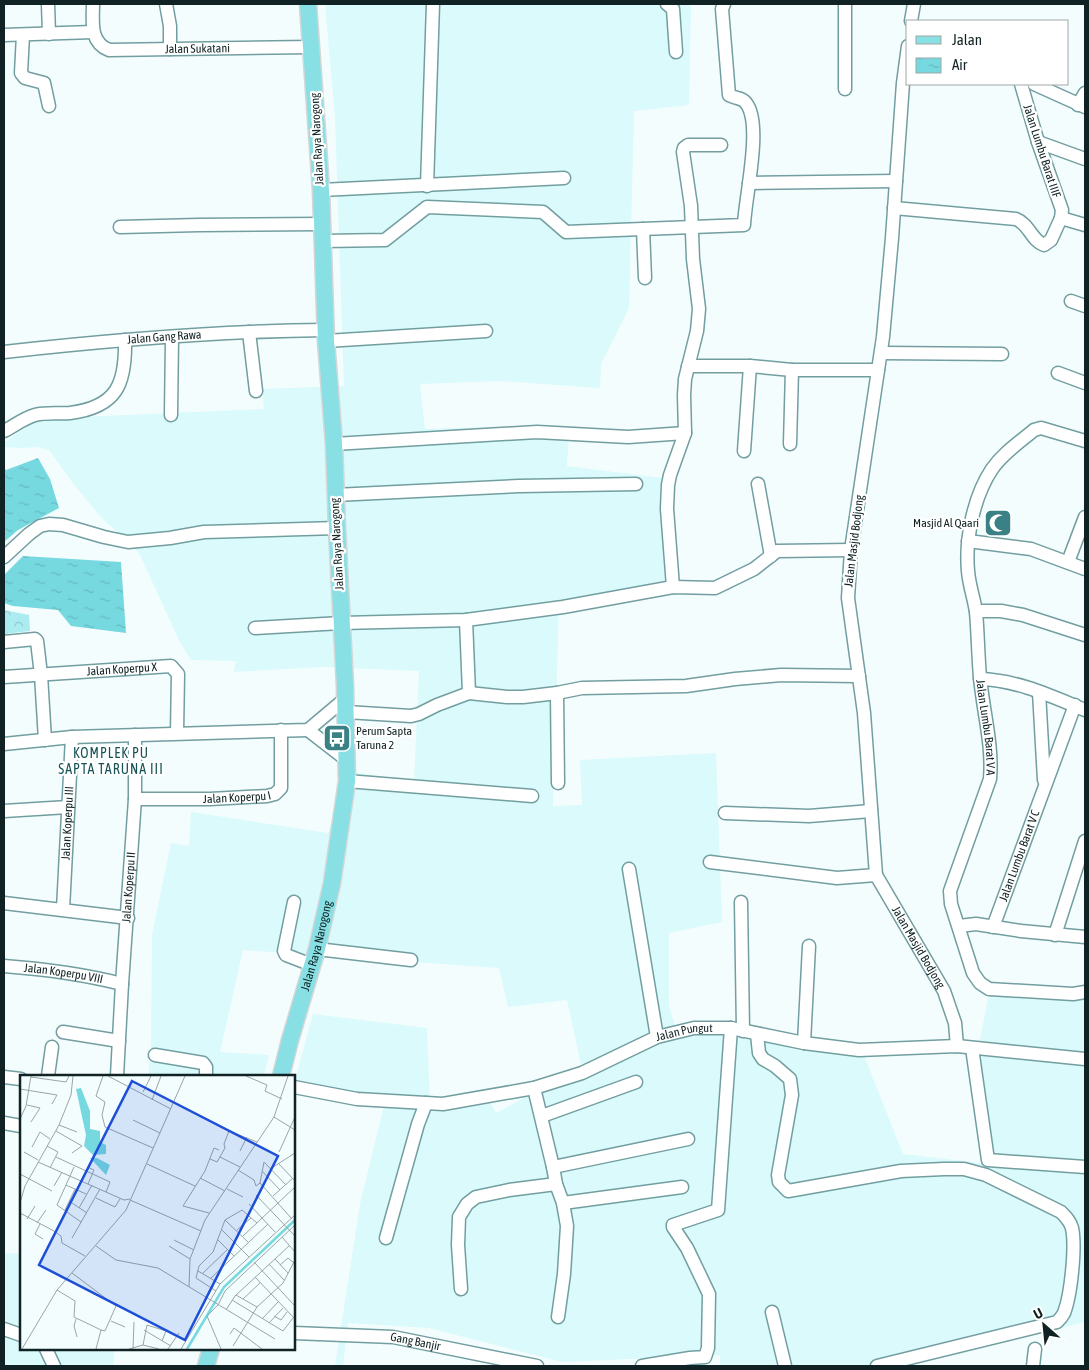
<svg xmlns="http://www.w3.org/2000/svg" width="1089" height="1370" font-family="'Asap Condensed',sans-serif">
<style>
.built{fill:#dafafc}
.park{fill:url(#park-crowns)}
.water{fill:url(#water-ripples)}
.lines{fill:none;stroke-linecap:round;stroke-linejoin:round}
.minor-casing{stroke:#729ea0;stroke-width:15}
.major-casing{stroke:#d4d7d7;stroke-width:19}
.minor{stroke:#fff;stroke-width:12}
.major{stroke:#88dfe4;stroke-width:16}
.labels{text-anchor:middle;stroke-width:4.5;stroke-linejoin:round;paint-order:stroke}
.street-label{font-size:12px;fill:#102223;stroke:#fff}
.poi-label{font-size:12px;fill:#102223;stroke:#fff;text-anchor:end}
.neighbourhood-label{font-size:14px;letter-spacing:1px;fill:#165356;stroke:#fff}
.inset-river{fill:none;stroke:#76d9df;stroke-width:2.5}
.inset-road{fill:none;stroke:#99a5a6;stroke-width:1}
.view{fill:#1d4ed8;fill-opacity:0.15;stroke:#1d4ed8;stroke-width:2.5}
.inset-edge{fill:none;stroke:#102223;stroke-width:2.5}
</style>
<defs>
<pattern id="park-crowns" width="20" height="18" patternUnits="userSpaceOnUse" patternTransform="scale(1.25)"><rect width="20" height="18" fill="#abecf0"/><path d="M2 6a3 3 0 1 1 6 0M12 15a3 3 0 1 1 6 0" fill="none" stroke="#92cace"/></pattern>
<pattern id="water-ripples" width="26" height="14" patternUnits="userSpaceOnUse" patternTransform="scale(1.25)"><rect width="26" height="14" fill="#76d9df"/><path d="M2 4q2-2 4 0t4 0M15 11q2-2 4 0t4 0" fill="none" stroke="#65babf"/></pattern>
</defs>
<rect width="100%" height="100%" fill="#f4fdfe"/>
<g class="built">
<polygon points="325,4 684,4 691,6 689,105 634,111 629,308 601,364 600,388 499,381 420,384 425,429 535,426 569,431 567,466 662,478 671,579 559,605 553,806 582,805 580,760 716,753 722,922 669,933 669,1006 678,1036 723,1032 863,1053 903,1154 989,1164 978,1051 988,998 1085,991 1085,1322 908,1366 720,1366 720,1355 562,1362 429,1328 348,1323 343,1366 335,1366 360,1204 384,1105 294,1084 313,1014 427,1028 430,1103 486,1095 496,1113 545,1086 583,1074 567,1000 508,1007 499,968 243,950 220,1052 269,1055 264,1076 148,1076 151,1049 152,935 171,843 189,846 191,812 328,833 340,793 337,770 414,781 419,671 322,667 234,672 236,661 191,660 179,640 139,553 99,515 72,482 49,450 37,447 23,448 4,447 4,443 37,419 264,409 262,389 344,386 335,117"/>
<polygon points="4,1253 21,1254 21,1349 115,1349 113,1366 4,1366"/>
</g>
<polygon class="park" points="4,610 29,615 30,631 4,634"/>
<g class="water">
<polygon points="38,458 50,479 59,508 18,530 4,542 4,468 6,470"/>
<polygon points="23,556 121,562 126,633 71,626 58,610 13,606 4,603 4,575"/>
</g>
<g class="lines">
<g class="minor-casing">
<g id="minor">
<polyline points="48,4 49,34"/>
<path id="s1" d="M 93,4 C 93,21 89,42 109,50 L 311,47"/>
<polyline points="166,4 170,26 170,49"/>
<polyline points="667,4 673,9 676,52"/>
<polyline points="845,4 845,89"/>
<polyline points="911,21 914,4"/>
<polyline points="4,35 93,32"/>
<polyline points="23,35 21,73 25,78 44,83 49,106"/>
<path id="s2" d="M 908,46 L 903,83 L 892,238 L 883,337 L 851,550 L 848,598 L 864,713 L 876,875 L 944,991 L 955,1023 L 957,1046"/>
<polyline points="1034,84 1085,107"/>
<polyline points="1078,105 1085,93"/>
<polyline points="1038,142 1085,159"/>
<polyline points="749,183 896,181"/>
<polyline points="427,186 433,4"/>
<polyline points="321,190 564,178"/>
<path d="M 894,208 L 1016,219 C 1029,224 1032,241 1044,245 L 1051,240 L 1061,218 L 1062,210 L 1038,142 L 1021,84"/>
<polyline points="1061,218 1085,225"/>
<polyline points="120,227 199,225 322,224"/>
<polyline points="643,229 645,278"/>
<path d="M 323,241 L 385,240 L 427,207 L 543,212 L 566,232 L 744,225 C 745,197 763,124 746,103 C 742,97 735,99 729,95 L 722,9 L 724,4"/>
<polyline points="1071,301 1085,306"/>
<polyline points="249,332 256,391"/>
<polyline points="326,341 486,331"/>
<path id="s3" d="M 4,352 C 111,340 218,331 326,330"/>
<polyline points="882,353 1002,354"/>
<polyline points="688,366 750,366 792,370 878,370"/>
<polyline points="1058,373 1085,383"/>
<polyline points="171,415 172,337"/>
<path d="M 4,431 C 14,426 24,418 35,415 C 46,412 59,414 70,413 C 117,407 126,384 125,340"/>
<path id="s4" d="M 1085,441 L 1041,428 L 1034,430 C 1020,442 1003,453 992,469 C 974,496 965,538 968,571 C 969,585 974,598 976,612 C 978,634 978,655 980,677 C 983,711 993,745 990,779 L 950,891 L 951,904 L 973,973 L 980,983 L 989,989 L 1073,994 L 1085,992"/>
<polyline points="334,444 537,432 628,437 685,433"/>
<polyline points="790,444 792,370"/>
<polyline points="744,451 750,366"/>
<polyline points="758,484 771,556"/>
<polyline points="335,495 519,486 636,484"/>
<polyline points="968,541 1031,549 1085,569"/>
<polyline points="4,557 29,534 40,526 49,524 63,525 104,537 128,542 170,538 204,532 337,528"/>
<polyline points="1068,562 1085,517"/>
<polyline points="673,587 667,509 668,485 670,475 685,433 684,395 685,379 697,331 699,309 693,259 691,206 683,152 684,148 688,145 721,145"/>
<polyline points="976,611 1001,611 1023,615 1085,635"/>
<polyline points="466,620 469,693"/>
<polyline points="255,628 341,623 466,620 563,607 673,587 715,588 754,569 777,551 851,550"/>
<polyline points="4,642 35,639 37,641 41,675 45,740"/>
<path id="s5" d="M 4,677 L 171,666 L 178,674 L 177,733"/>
<path d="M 980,679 C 1017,680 1051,696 1085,710"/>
<polyline points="1039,692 1044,780"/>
<polyline points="557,693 558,783"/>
<polyline points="346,712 411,716 419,714 437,705 469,693 507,697 523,697 557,693 582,688 686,686 735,679 781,675 859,676"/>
<polyline points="308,730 348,761"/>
<polyline points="4,744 72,737 308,730 346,698"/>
<polyline points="347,781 532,796"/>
<path id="s6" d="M 135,799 L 210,799 L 267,796 L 275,794 L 281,788 L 281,730"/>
<polyline points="4,811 68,807"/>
<polyline points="725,813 809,816 871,811"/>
<polyline points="710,862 837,878 876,875"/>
<polyline points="629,869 657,1037"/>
<polyline points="294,902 284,951 286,955 312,965"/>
<polyline points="741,902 743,1031"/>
<polyline points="4,903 128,918"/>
<path id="s7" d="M 63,909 L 72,737"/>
<polyline points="959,926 976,924 1021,931 1085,937"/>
<path id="s8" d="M 993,927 L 1075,705"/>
<polyline points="1055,935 1085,841"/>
<polyline points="317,949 411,960"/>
<path id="s9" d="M 4,966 C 44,969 83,974 122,984"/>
<polyline points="63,1032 119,1041"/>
<path d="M 757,1034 L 759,1053 L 763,1059 L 775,1066 L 790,1079 L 792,1095 L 778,1175 L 779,1182 L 788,1191 L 901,1171 L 944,1169 L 964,1169 L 986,1175 L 1061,1212 C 1066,1217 1070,1221 1072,1228 C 1076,1247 1071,1295 1064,1313 C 1062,1317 1060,1319 1057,1322 L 877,1366"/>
<polyline points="804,1043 809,946"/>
<polyline points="972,1048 988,1160 1085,1167"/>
<polyline points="155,1055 203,1063 206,1067 206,1076"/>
<polyline points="48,1076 52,1047"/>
<path id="s10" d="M 117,1076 L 122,984 L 135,799 L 135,735"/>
<polyline points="4,1077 21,1079"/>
<path id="s11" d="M 294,1087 L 357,1099 L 443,1104 L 534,1088 L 582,1073 L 657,1037 L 694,1028 L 731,1028 L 804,1043 L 859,1050 L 957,1046 L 1085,1059"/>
<polyline points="534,1088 553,1167 556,1184 563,1203 567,1226 564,1274 558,1317"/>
<polyline points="542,1116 636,1082"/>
<polyline points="4,1123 21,1126"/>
<polyline points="553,1167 688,1139"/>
<polyline points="563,1203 682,1187"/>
<polyline points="386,1238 418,1124 426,1103"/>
<polyline points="461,1289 458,1245 459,1217 467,1204 476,1197 509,1190 556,1184"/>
<polyline points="772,1312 785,1366"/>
<polyline points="4,1329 21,1335"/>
<path id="s12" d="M 294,1333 L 393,1337 L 537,1366"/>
<polyline points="46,1349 54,1366"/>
<polyline points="642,1366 690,1358 705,1357 708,1348 709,1294 687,1248 673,1227 673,1225 718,1210 731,1028"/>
<polyline points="1033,1366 1035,1349"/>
</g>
</g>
<g class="major-casing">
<g id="major">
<path id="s13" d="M 281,1076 L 290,1040 L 317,949 L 332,883 L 347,781 L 345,686 L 337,528 L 334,444 L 326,341 L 321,190 L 308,4"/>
<polyline points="206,1366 211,1349"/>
</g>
</g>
<use href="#minor" class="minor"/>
<use href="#major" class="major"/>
</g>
<defs>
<g id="mosque-square" transform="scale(1.4375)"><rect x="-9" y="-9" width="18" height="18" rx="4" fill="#398185" stroke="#fff"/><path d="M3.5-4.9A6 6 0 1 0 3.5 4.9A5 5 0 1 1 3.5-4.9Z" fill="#fff"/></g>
<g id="bus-square" transform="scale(1.4375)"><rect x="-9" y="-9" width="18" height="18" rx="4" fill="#398185" stroke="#fff"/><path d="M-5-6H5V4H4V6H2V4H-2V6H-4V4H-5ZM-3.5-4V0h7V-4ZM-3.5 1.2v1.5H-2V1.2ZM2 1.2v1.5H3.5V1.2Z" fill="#fff"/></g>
</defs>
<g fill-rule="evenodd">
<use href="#mosque-square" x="998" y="523"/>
<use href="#bus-square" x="337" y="738"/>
</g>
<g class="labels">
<g class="street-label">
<text dy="4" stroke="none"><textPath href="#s1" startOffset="141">Jalan Sukatani</textPath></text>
<text transform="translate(317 139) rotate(-93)" y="4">Jalan Raya Narogong</text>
<text transform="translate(1042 151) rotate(72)" y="4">Jalan Lumbu Barat IIIF</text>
<text dy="4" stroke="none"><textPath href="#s3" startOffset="161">Jalan Gang Rawa</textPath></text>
<text transform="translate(854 541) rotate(-83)" y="4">Jalan Masjid Bodjong</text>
<text transform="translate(337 544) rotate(-93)" y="4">Jalan Raya Narogong</text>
<text dy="4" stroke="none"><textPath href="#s5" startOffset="118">Jalan Koperpu X</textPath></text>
<text dy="4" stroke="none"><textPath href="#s4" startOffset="375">Jalan Lumbu Barat V A</textPath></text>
<text dy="4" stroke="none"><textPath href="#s6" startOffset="102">Jalan Koperpu I</textPath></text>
<text dy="4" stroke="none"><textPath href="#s7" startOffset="86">Jalan Koperpu III</textPath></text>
<text dy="4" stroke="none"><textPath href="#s8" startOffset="76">Jalan Lumbu Barat V C</textPath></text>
<text dy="4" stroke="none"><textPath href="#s10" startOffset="189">Jalan Koperpu II</textPath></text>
<text dy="4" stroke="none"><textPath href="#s13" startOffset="135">Jalan Raya Narogong</textPath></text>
<text dy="4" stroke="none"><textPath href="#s2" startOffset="918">Jalan Masjid Bodjong</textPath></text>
<text dy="4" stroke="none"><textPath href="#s9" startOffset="60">Jalan Koperpu VIII</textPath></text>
<text dy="4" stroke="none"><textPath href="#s11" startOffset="404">Jalan Pungut</textPath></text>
<text dy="4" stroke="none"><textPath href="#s12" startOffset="122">Gang Banjir</textPath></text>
</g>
<g class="poi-label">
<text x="979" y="527">Masjid Al Qaari</text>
<text x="356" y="735" text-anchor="start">Perum Sapta<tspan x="356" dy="14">Taruna 2</tspan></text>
</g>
<g class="neighbourhood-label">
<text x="111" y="758">KOMPLEK PU<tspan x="111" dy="16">SAPTA TARUNA III</tspan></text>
</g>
</g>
<g transform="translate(20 1075)">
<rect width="275" height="275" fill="#f4fdfe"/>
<path d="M 61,13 L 70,36 L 70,54 L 80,56 L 80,67 L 86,70 L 86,79 L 73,80 L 64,71 L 66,60 L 56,14 ZM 70,83 L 77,83 L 90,90 L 86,100 Z" fill="#76d9df"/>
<path class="inset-river" d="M 167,274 L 204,212 L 275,145"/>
<path class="inset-road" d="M 83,1 L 76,21 L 85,27 L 82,40 L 85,52 L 133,73M 88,1 L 151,34M 226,1 L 247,10 L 245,16 L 262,24M 11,2 L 46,7 L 49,1M 0,14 L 37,20 L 32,29M 123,17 L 131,1M 132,25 L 141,1M 7,30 L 20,33 L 11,47M 254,42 L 275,55M 0,44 L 6,31 L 11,1M 113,45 L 140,58M 39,50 L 57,57M 36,56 L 62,71 L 52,78M 27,71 L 38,77 L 30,93M 12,72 L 20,57 L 30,64M 220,76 L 227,62M 4,77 L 18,85M 259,77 L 275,42M 36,82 L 90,107 L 86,117M 200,82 L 220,92M 190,84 L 197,87 L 205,73 L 204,69 L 209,56 L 237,67M 18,87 L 104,125 L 110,124M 244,87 L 266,110M 127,89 L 175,111M 259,89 L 275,106M 54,92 L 37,130 L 61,147M 67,92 L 74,95 L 68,109M 250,94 L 275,78M 218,95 L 234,105 L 236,111 L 240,108 L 272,144M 242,96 L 260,115M 0,99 L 32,116M 180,103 L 205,116M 240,108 L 244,87M 46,110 L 66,119M 34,111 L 42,97M 207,114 L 223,122M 236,120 L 275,161M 253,121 L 273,103M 76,123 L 95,132 L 100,124M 110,125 L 181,156M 49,126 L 67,138M 0,128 L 5,111 L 39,50 L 51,20 L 53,1M 229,129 L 255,157M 59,133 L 72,110M 45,135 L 55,114M 0,138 L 34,156 L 41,161 L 42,168 L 65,181M 189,138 L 163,131 L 185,96 L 194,73 L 199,75M 7,144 L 15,131M 205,145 L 229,168M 17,148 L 26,135M 20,149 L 15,159 L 23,164M 202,155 L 229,182M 217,155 L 231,143M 223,161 L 275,112M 262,162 L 275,177M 52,163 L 80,114M 197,164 L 214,181M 154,165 L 174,175M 76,171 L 96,185 L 138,193 L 255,264M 149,171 L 170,184M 255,184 L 268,198M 234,187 L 275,231M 249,189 L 264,205M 260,190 L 268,183 L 274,188M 178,196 L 200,209M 52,198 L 96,231 L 85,256 L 81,255M 182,199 L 208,174M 235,202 L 275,244M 190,204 L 248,149M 169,212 L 170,184 L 185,145 L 254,42 L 268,1M 37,215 L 55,226 L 54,242 L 81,255 L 76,274M 196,216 L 176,203 L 179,191 L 193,177 L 205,145 L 222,135 L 237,148M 216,220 L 237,232M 223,224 L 240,208M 212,225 L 263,256 L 273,243M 206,235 L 215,221 L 269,171M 254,241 L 261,245 L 267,237M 56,244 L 54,251 L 57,262M 242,244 L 258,227M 91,246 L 105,252M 249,248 L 263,233M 124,255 L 151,271M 210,259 L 214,253 L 242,274M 123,270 L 127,250 L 146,256 L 142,266M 213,271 L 237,232 L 263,208 L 275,185M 2,274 L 37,215 L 106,135 L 165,1M 109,274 L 123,270 L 139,274M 113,274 L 114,247M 148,274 L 159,258M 161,274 L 200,209 L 275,140M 201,274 L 187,241 L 198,230 L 205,216 L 275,150"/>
<path class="view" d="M 112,6 L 258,81 L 165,265 L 19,190 Z"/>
<rect width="275" height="275" class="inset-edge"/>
</g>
<rect width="1089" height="1370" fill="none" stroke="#102223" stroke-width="10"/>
<rect x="906" y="20" width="162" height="65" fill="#ffffff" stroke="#9fa7a7"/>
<rect x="916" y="36" width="25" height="8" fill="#88dfe4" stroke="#9fa7a7"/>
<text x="952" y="45" font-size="15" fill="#102223">Jalan</text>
<rect x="916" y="58" width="25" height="15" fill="url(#water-ripples)" stroke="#9fa7a7"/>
<text x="952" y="70" font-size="15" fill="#102223">Air</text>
<g transform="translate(1044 1325) rotate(333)" stroke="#ffffff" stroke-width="4" paint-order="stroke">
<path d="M0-4L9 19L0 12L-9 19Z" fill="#102223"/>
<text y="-8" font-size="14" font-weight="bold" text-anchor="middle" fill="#102223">U</text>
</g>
</svg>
